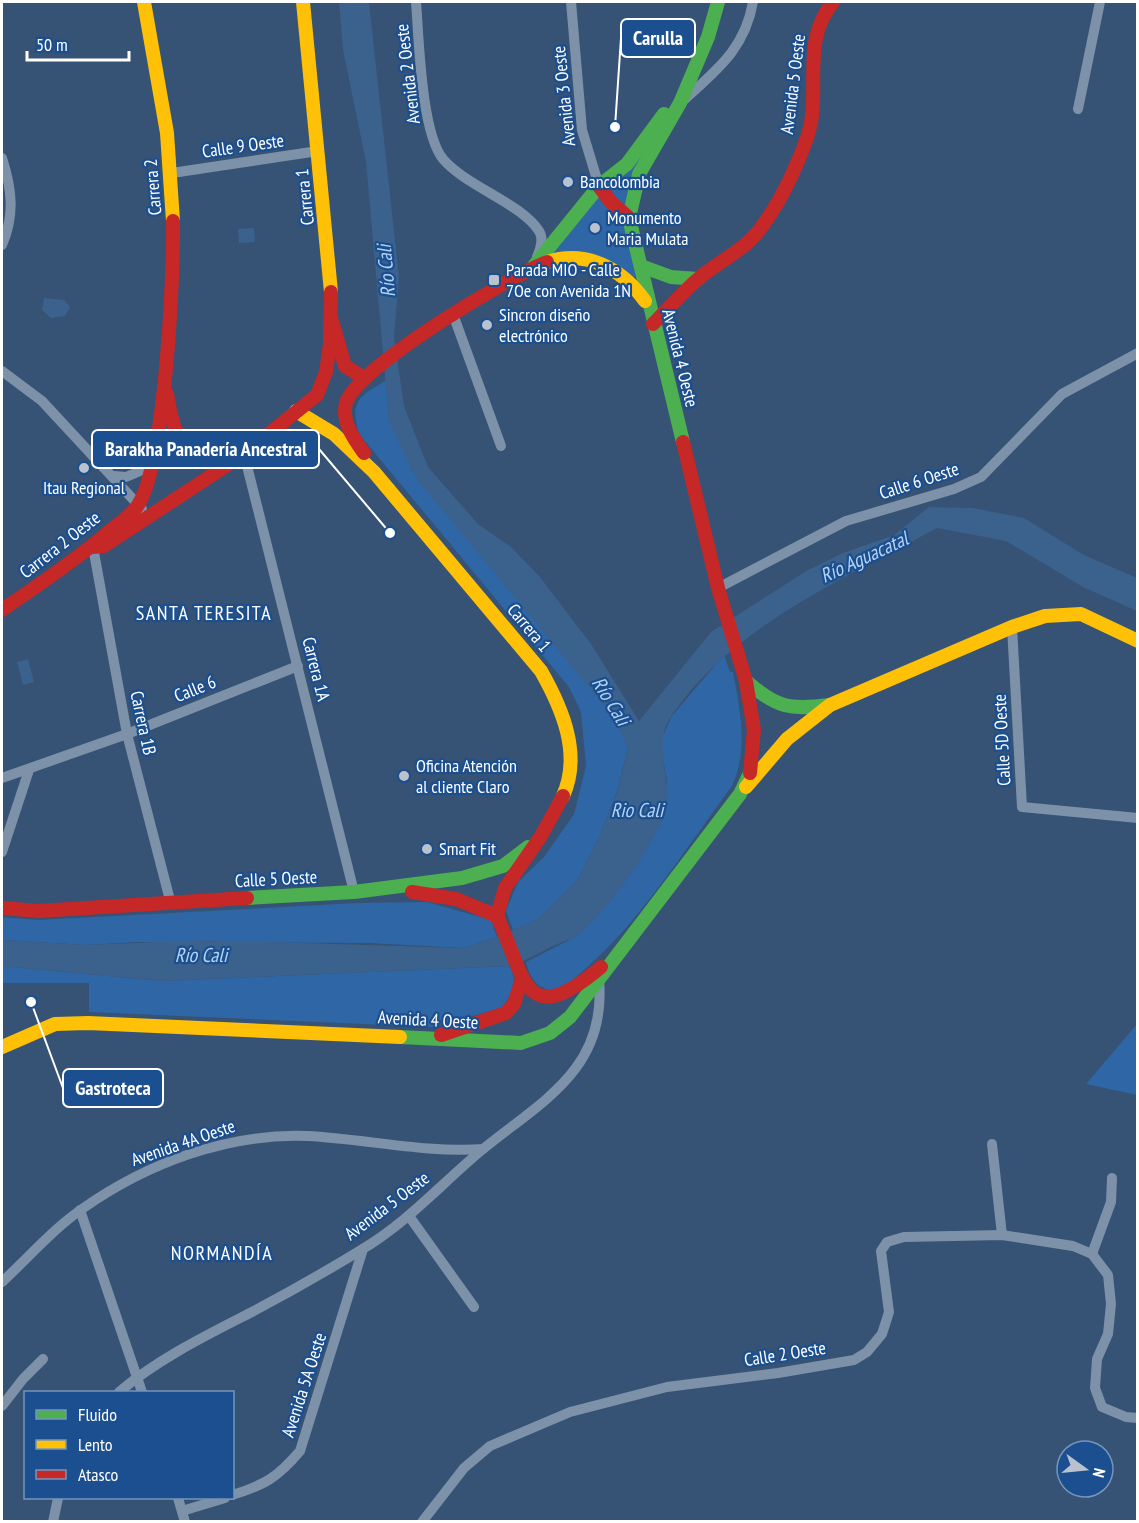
<svg xmlns="http://www.w3.org/2000/svg" width="1139" height="1523" font-family="'PT Sans Narrow',sans-serif">
<style>
.green{fill:#2f66a5}
.water{fill:#3b618d}
.lines{fill:none;stroke-linecap:round;stroke-linejoin:round}
.street{stroke:#7d92a8;stroke-width:10}
.fast{stroke:#4caf50;stroke-width:14}
.slow{stroke:#ffc107;stroke-width:14}
.jam{stroke:#c62828;stroke-width:14}
.poi-dot{fill:#b9c2ce;stroke:#1b4f8f;stroke-width:2}
.labels{text-anchor:middle;stroke-width:4.5;stroke-linejoin:round;paint-order:stroke}
.street-label{font-size:18px;fill:#fff;stroke:#1b4f8f}
.poi-label{font-size:18px;fill:#fff;stroke:#1b4f8f;text-anchor:start}
.water-label{font-size:20px;font-style:italic;fill:#b5d3f5;stroke:#1b4f8f}
.neighbourhood-label{font-size:20px;letter-spacing:1.5px;fill:#fff;stroke:#1b4f8f}
.leader{fill:none;stroke:#fff;stroke-width:2}
.callout-dot{fill:#fff;stroke:#1b4f8f;stroke-width:2}
.callout{fill:#1b4f8f;stroke:#fff;stroke-width:2}
.callout-label{font-size:20px;text-anchor:middle;font-weight:bold;fill:#fff}
</style>
<rect width="100%" height="100%" fill="#365274"/>
<g class="green">
<polygon points="663,117 634,188 641,266 632,282 548,251"/>
<path d="M 386,380 L 389,421 L 521,603 L 614,717 L 628,746 L 618,789 L 600,835 L 578,879 L 537,920 L 513,930 L 506,911 L 518,882 L 544,857 L 574,814 L 586,766 L 581,712 L 569,687 L 359,434 C 349,398 361,397 386,380 Z"/>
<path d="M 724,655 L 730,672 L 733,672 C 740,711 749,748 732,786 C 688,845 640,922 585,969 C 578,975 569,984 560,988 C 540,995 529,977 526,962 L 575,937 L 587,926 L 619,888 L 650,843 L 667,781 L 660,743 L 671,717 Z"/>
<polygon points="427,902 491,920 497,937 464,948 368,943 138,942 86,945 2,940 2,917 38,920 357,903"/>
<path d="M 2,966 L 162,981 L 509,966 C 520,982 511,994 502,1008 L 432,1027 L 89,1012 L 89,983 L 2,983 Z"/>
<polygon points="1137,1024 1137,1095 1086,1084"/>
</g>
<g class="water">
<path d="M 339,2 L 369,2 L 399,277 L 394,337 L 404,406 L 428,467 L 479,525 L 510,546 L 540,577 L 591,644 L 639,721 L 711,632 L 806,571 L 843,553 L 894,535 L 929,507 L 973,508 L 1024,518 L 1084,555 L 1137,578 L 1137,611 L 1083,587 L 1006,541 L 937,528 C 843,580 735,624 672,715 C 650,747 674,778 665,812 C 657,841 601,921 575,937 C 570,940 564,941 558,944 C 541,951 527,961 509,966 L 162,981 L 2,966 L 2,940 L 86,945 L 206,940 L 464,948 L 497,937 L 537,920 L 578,879 L 600,835 L 618,790 L 628,746 L 614,717 L 416,478 L 389,421 L 366,162 L 343,50 Z"/>
<polygon points="254,228 255,242 239,243 238,229"/>
<polygon points="44,298 64,300 70,307 65,316 51,318 42,310"/>
<polygon points="28,659 34,682 23,685 17,662"/>
</g>
<g class="lines">
<g class="street">
<path d="M 416,2 C 419,38 421,132 443,159 C 467,187 521,203 539,231 C 544,239 541,248 537,257"/>
<polyline points="571,2 582,130 599,186"/>
<path d="M 685,99 C 718,69 745,48 753,2"/>
<polyline points="1078,109 1100,2"/>
<path d="M 2,158 C 12,189 15,215 2,245"/>
<polyline points="172,173 318,151"/>
<polyline points="454,317 501,446"/>
<polyline points="2,371 42,401 142,509"/>
<polyline points="244,454 354,892"/>
<polyline points="114,476 126,477 152,466"/>
<polyline points="93,547 127,734 171,904"/>
<polyline points="718,588 846,521 954,489 981,477 1062,394 1138,353"/>
<polyline points="1012,627 1022,807 1138,818"/>
<polyline points="2,778 127,734 298,666"/>
<polyline points="2,852 29,770"/>
<polyline points="992,1144 1002,1235"/>
<polyline points="80,1210 142,1392"/>
<polyline points="409,1216 474,1307"/>
<polyline points="1092,1254 1111,1202 1112,1178"/>
<path d="M 2,1282 C 28,1258 53,1229 82,1209 C 147,1163 228,1133 307,1136 C 366,1139 424,1153 483,1149"/>
<path d="M 119,1392 C 158,1359 205,1336 250,1313 C 288,1293 325,1272 361,1250 C 407,1223 442,1183 483,1149 C 542,1101 607,1069 599,980"/>
<polyline points="2,1406 23,1379 43,1359"/>
<path d="M 232,1495 C 265,1485 278,1477 300,1451 L 363,1249"/>
<polyline points="178,1498 185,1522"/>
<polyline points="182,1511 225,1498"/>
<polyline points="53,1522 58,1498"/>
<polyline points="422,1522 464,1468 490,1446 570,1412 667,1387 778,1373 854,1360 867,1352 882,1334 889,1312 881,1251 887,1242 904,1237 1002,1235 1073,1246 1092,1254 1108,1275 1111,1304 1108,1334 1097,1359 1095,1388 1102,1407 1126,1417 1138,1418"/>
</g>
<g class="fast">
<polyline points="534,266 599,186 627,164 664,114"/>
<polyline points="641,266 671,277 698,279"/>
<polyline points="683,442 629,218 639,174 680,103 708,37 718,2"/>
<path d="M 746,681 C 777,708 789,710 830,705"/>
<polyline points="247,898 354,892 462,878 503,866 528,847"/>
<polyline points="400,1037 521,1043 550,1033 570,1017 740,794 750,773"/>
</g>
<g class="slow">
<polyline points="144,2 167,133 173,221"/>
<polyline points="303,2 331,292"/>
<path d="M 547,262 C 587,249 622,269 645,301"/>
<path d="M 296,411 L 334,434 L 374,472 L 541,671 C 562,708 582,754 563,796"/>
<polyline points="746,787 787,739 830,705 1012,627 1045,616 1081,614 1138,641"/>
<polyline points="2,1047 55,1024 88,1023 400,1037"/>
</g>
<g class="jam">
<polyline points="599,186 610,201 629,218"/>
<polyline points="332,321 345,366 364,378"/>
<path d="M 653,324 C 668,309 682,293 698,279 C 716,263 741,252 756,234 C 779,206 795,171 807,138 C 823,91 799,44 833,2"/>
<path d="M 167,394 C 174,436 181,457 226,466"/>
<polyline points="683,442 718,588 746,681 754,730 750,773"/>
<path d="M 364,453 C 354,439 341,421 346,403 C 356,368 510,276 547,262"/>
<polyline points="93,547 104,546 244,454 317,395 326,372 330,344 331,292"/>
<path d="M 2,610 C 37,586 73,562 105,535 C 115,526 127,519 136,508 C 165,471 174,274 173,221"/>
<path d="M 412,892 L 456,899 L 497,916 C 526,979 524,1032 601,967"/>
<polyline points="2,908 38,911 247,898"/>
<polyline points="497,916 505,888 541,836 563,796"/>
<polyline points="441,1035 506,1013 514,1004 522,979"/>
</g>
</g>
<g class="poi-dot">
<circle cx="568" cy="182" r="6"/>
<circle cx="595" cy="228" r="6"/>
<rect x="488" y="274" width="12" height="12" rx="3"/>
<circle cx="487" cy="325" r="6"/>
<circle cx="84" cy="468" r="6"/>
<circle cx="404" cy="776" r="6"/>
<circle cx="427" cy="849" r="6"/>
</g>
<g class="labels">
<g class="street-label">
<text transform="translate(408 74) rotate(-97)" y="6">Avenida 2 Oeste</text>
<text transform="translate(793 84) rotate(-83)" y="6">Avenida 5 Oeste</text>
<text transform="translate(564 96) rotate(-96)" y="6">Avenida 3 Oeste</text>
<text transform="translate(243 146) rotate(-8)" y="6">Calle 9 Oeste</text>
<text transform="translate(153 187) rotate(-95)" y="6">Carrera 2</text>
<text transform="translate(305 197) rotate(-96)" y="6">Carrera 1</text>
<text transform="translate(680 358) rotate(76)" y="6">Avenida 4 Oeste</text>
<text transform="translate(919 481) rotate(-18)" y="6">Calle 6 Oeste</text>
<text transform="translate(60 545) rotate(-38)" y="6">Carrera 2 Oeste</text>
<text transform="translate(529 628) rotate(50)" y="6">Carrera 1</text>
<text transform="translate(316 669) rotate(76)" y="6">Carrera 1A</text>
<text transform="translate(195 689) rotate(-22)" y="6">Calle 6</text>
<text transform="translate(143 723) rotate(78)" y="6">Carrera 1B</text>
<text transform="translate(1002 740) rotate(-93)" y="6">Calle 5D Oeste</text>
<text transform="translate(276 879) rotate(-3)" y="6">Calle 5 Oeste</text>
<text transform="translate(428 1020) rotate(3)" y="6">Avenida 4 Oeste</text>
<text transform="translate(183 1143) rotate(-19)" y="6">Avenida 4A Oeste</text>
<text transform="translate(387 1206) rotate(-37)" y="6">Avenida 5 Oeste</text>
<text transform="translate(785 1354) rotate(-9)" y="6">Calle 2 Oeste</text>
<text transform="translate(304 1385) rotate(-72)" y="6">Avenida 5A Oeste</text>
</g>
<g class="poi-label">
<text x="580" y="188">Bancolombia</text>
<text x="607" y="224">Monumento<tspan x="607" dy="21">Maria Mulata</tspan></text>
<text x="506" y="276">Parada MIO - Calle<tspan x="506" dy="21">7Oe con Avenida 1N</tspan></text>
<text x="499" y="321">Sincron diseño<tspan x="499" dy="21">electrónico</tspan></text>
<text x="84" y="494" text-anchor="middle">Itau Regional</text>
<text x="416" y="772">Oficina Atención<tspan x="416" dy="21">al cliente Claro</tspan></text>
<text x="439" y="855">Smart Fit</text>
</g>
<g class="water-label">
<text transform="translate(386 271) rotate(-95)" y="7">Río Cali</text>
<text transform="translate(864 557) rotate(-25)" y="7">Río Aguacatal</text>
<text transform="translate(611 701) rotate(58)" y="7">Río Cali</text>
<text x="637" y="817">Rio Cali</text>
<text x="201" y="962">Río Cali</text>
</g>
<g class="neighbourhood-label">
<text x="204" y="620">SANTA TERESITA</text>
<text x="222" y="1260">NORMANDÍA</text>
</g>
</g>
<path class="leader" d="M615 127L621 38M390 533L319 449M31 1002L63 1088"/>
<g class="callout-dot">
<circle cx="615" cy="127" r="6"/>
<circle cx="390" cy="533" r="6"/>
<circle cx="31" cy="1002" r="6"/>
</g>
<g class="callout">
<rect x="621" y="19" width="74" height="38" rx="6"/>
<rect x="92" y="430" width="227" height="38" rx="6"/>
<rect x="63" y="1069" width="100" height="38" rx="6"/>
</g>
<g class="callout-label">
<text x="658" y="45">Carulla</text>
<text x="206" y="456">Barakha Panadería Ancestral</text>
<text x="113" y="1095">Gastroteca</text>
</g>
<rect width="1139" height="1523" fill="none" stroke="#ffffff" stroke-width="6"/>
<rect x="24" y="1391" width="210" height="108" fill="#1b4f8f" stroke="#7695bc" stroke-width="1.5"/>
<rect x="36" y="1410" width="30" height="9" fill="#4caf50" stroke="#7695bc" stroke-width="1.5"/>
<text x="78" y="1421" font-size="18" fill="#ffffff">Fluido</text>
<rect x="36" y="1440" width="30" height="9" fill="#ffc107" stroke="#7695bc" stroke-width="1.5"/>
<text x="78" y="1451" font-size="18" fill="#ffffff">Lento</text>
<rect x="36" y="1470" width="30" height="9" fill="#c62828" stroke="#7695bc" stroke-width="1.5"/>
<text x="78" y="1481" font-size="18" fill="#ffffff">Atasco</text>
<g transform="translate(1085 1469) rotate(105)"><circle r="28" fill="#1b4f8f" stroke="#7695bc" stroke-width="1.5"/>
<path d="M0-4.5L10 22L0 15L-10 22Z" fill="#b9c2ce"/>
<text y="-9" font-size="16" font-weight="bold" text-anchor="middle" fill="#ffffff">N</text>
</g>
<path d="M27 51v9h102v-9" fill="none" stroke="#ffffff" stroke-width="3"/>
<text x="36" y="51" font-size="18" fill="#ffffff" stroke="#1b4f8f" stroke-width="4.5" paint-order="stroke">50 m</text>
</svg>
